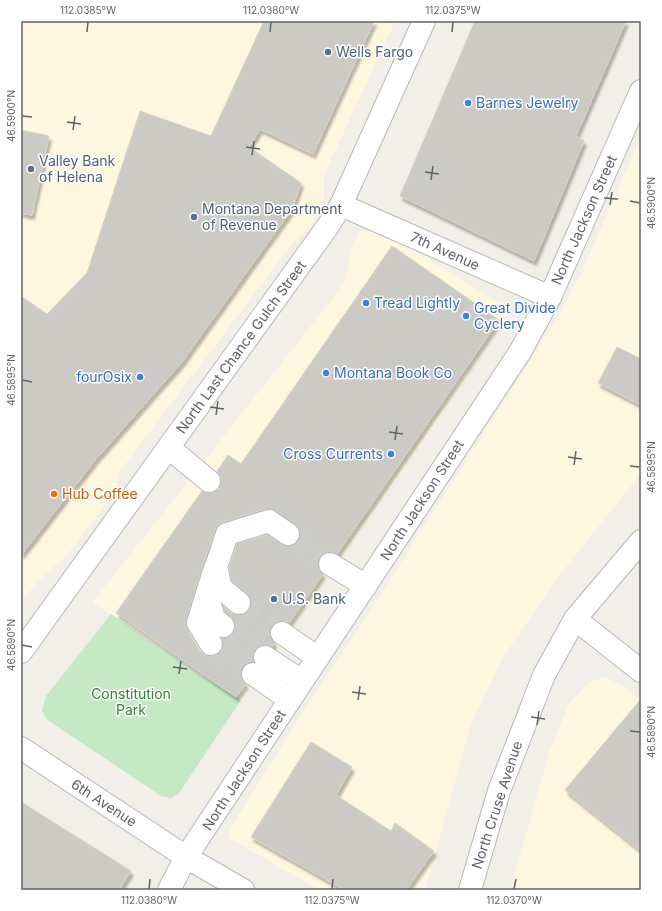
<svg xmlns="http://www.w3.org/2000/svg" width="662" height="911" font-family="Inter,sans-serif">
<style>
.commercial{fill:#fef7e0}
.green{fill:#c5e8c5}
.building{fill:#cccac5;stroke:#d6d1c6;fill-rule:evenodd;filter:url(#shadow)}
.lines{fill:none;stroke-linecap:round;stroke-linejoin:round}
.minor-tunnel{stroke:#ccccc8;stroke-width:22;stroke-dasharray:22 11;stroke-linecap:butt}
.minor-casing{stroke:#b5b8bc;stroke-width:24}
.minor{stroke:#fff;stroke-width:22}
.ticks{fill:none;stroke:#5f6368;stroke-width:1.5}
.service-dot{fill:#5c6f8a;stroke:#fff;stroke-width:1.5}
.shop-dot{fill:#3f7fe0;stroke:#fff;stroke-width:1.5}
.food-dot{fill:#e8710a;stroke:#fff;stroke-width:1.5}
.labels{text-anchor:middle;stroke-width:3;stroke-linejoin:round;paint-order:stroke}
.service-label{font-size:14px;fill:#4e5e75;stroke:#fff;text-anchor:start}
.shop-label{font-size:14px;fill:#366cbe;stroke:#fff;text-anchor:start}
.street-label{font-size:14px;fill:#5f6368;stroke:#fff}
.food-label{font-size:14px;fill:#c56008;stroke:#fff;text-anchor:start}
.park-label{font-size:14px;fill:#348238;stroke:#fff}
.neatline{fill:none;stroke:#5f6368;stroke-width:1.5}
.ticks-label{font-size:10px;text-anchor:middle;fill:#5f6368}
</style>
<defs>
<filter id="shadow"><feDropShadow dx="2.5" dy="4.5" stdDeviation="1" flood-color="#0004"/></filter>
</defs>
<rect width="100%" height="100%" fill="#f1efe8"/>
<g class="commercial">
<polygon points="21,21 395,21 324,175 324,199 313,224 291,245 120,471 115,492 64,559 48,571 21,601"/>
<polygon points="641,137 641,473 557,578 503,657 471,724 425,890 319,890 228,837 231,827 305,709 360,627 559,315 584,267"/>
<polygon points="359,231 377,232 395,239 506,307 508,313 435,425 242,701 113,615 92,603 344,284 353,245"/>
<polygon points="605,677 624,687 641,701 641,890 510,890 549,753 569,704 589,682"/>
</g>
<polygon class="green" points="111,614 194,671 241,700 179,793 171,798 161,796 46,719 42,710 46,696"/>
<g class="building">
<polygon points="264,21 374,21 313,154 260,129 249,147 301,183 292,209 182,362 96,459 21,555 21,296 47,314 87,273 140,111 211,136"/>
<polygon points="475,21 626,21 576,136 584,141 534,261 400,196"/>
<polygon points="21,130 49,136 32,215 21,213"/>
<path d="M 392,246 L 499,320 L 337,554 L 330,552 L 324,553 L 320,557 L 318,564 L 319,570 L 323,574 L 289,623 L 283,621 L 277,622 L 272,626 L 270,632 L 271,639 L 275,643 L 272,647 L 265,645 L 259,646 L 254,651 L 253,656 L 254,662 L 247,663 L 243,667 L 241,673 L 242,679 L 246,684 L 236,697 L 116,613 L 202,491 L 207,493 L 213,493 L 219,489 L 221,483 L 221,477 L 217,471 L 228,455 L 241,464 ZM 265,509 L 271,509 L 276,511 L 295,524 L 299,528 L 300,535 L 298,541 L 294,545 L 287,546 L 281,544 L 267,535 L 237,544 L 229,568 L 232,581 L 247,594 L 251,599 L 251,606 L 249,611 L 244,615 L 237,615 L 231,613 L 223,606 L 225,612 L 234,621 L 235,628 L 233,634 L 228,637 L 222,638 L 223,644 L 222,650 L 218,654 L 212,656 L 205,655 L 200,651 L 187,630 L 186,624 L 203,564 L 215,530 L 218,525 L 223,522 Z"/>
<polygon points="617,347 641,359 641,405 598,383"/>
<polygon points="641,699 641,851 565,790"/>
<polygon points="311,742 352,767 336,795 391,831 395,823 434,851 406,890 345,890 251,837"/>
<polygon points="21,802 131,871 119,890 21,890"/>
</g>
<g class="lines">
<g class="minor-tunnel">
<polyline points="288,534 330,564"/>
<polyline points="239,603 282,633"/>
<polyline points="223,626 265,657"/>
<polyline points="211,644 253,674"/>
</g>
<g class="minor-casing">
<g id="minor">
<polyline points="341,205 550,297"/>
<polyline points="169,448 209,481"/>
<polyline points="330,564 366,586"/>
<polyline points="215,568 207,594 214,619 223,626"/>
<polyline points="207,594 198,623 211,644"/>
<polyline points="239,603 221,588 216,567 227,534 269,521 288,534"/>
<polyline points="575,619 641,671"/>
<polyline points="282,633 318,658"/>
<polyline points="21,652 328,226 341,205 424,21"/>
<polyline points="265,657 302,681"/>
<polyline points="253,674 290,700"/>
<polyline points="21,748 186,857 243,890"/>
<polyline points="169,890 186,857 520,352 550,297 641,91"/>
<polyline points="470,890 499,791 544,675 575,619 641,541"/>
</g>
</g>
<use href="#minor" class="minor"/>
</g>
<path class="ticks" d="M 87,32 L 88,22M 270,32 L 271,22M 452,32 L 453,22M 22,116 L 32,117M 67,122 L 81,124M 73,130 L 75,116M 246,147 L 260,149M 252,155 L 254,141M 425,172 L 439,174M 431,180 L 433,166M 604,198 L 618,199M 630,201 L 640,203M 610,205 L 612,192M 22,380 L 32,382M 210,407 L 224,409M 216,415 L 218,401M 389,432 L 403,434M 395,440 L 397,426M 568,457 L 582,459M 574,465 L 576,451M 630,466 L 640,467M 22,645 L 32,647M 173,667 L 187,669M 179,674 L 181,661M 352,692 L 366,694M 358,700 L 360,686M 531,717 L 545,719M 537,725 L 539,711M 630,731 L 640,732M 149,889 L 150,879M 332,889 L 333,879M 514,889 L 516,879"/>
<g class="service-dot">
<circle cx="328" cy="52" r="4"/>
<circle cx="31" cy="169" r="4"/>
<circle cx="194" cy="217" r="4"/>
<circle cx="274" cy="599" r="4"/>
</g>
<g class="shop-dot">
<circle cx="468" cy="103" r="4"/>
<circle cx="366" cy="303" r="4"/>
<circle cx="466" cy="316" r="4"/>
<circle cx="326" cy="373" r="4"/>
<circle cx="140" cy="377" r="4"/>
<circle cx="391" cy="454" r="4"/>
</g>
<circle class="food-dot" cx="54" cy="494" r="4"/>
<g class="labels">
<g class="service-label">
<text x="336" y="57">Wells Fargo</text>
<text x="39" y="166">Valley Bank<tspan x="39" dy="16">of Helena</tspan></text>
<text x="202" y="214">Montana Department<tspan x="202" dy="16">of Revenue</tspan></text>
<text x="282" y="604">U.S. Bank</text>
</g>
<g class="shop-label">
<text x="476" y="108">Barnes Jewelry</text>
<text x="374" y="308">Tread Lightly</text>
<text x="474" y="313">Great Divide<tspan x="474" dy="16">Cyclery</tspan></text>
<text x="334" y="378">Montana Book Co</text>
<text x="132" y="382" text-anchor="end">fourOsix</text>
<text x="383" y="459" text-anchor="end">Cross Currents</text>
</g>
<g class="street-label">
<text transform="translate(584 220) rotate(-66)" y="5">North Jackson Street</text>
<text transform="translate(445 251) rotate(24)" y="5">7th Avenue</text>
<text transform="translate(241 347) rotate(-54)" y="5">North Last Chance Gulch Street</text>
<text transform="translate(422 500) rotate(-57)" y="5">North Jackson Street</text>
<text transform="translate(244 770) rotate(-57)" y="5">North Jackson Street</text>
<text transform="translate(104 803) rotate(33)" y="5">6th Avenue</text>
<text transform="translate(497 805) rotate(-72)" y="5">North Cruse Avenue</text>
</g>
<g class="food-label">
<text x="62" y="499">Hub Coffee</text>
</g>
<g class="park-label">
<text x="131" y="699">Constitution<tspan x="131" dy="16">Park</tspan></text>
</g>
</g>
<rect width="662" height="911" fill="none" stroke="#ffffff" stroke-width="44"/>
<rect x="22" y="22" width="618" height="867" class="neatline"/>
<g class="ticks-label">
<text x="88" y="14">112.0385°W</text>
<text x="271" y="14">112.0380°W</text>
<text x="453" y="14">112.0375°W</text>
<text transform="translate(11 116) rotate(-90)" y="4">46.5900°N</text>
<text transform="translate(651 203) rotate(-90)" y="4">46.5900°N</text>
<text transform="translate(11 380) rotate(-90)" y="4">46.5895°N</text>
<text transform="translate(651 467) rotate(-90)" y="4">46.5895°N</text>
<text transform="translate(11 645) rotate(-90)" y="4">46.5890°N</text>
<text transform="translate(651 732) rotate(-90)" y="4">46.5890°N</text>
<text x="149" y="904">112.0380°W</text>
<text x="332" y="904">112.0375°W</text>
<text x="514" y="904">112.0370°W</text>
</g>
</svg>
